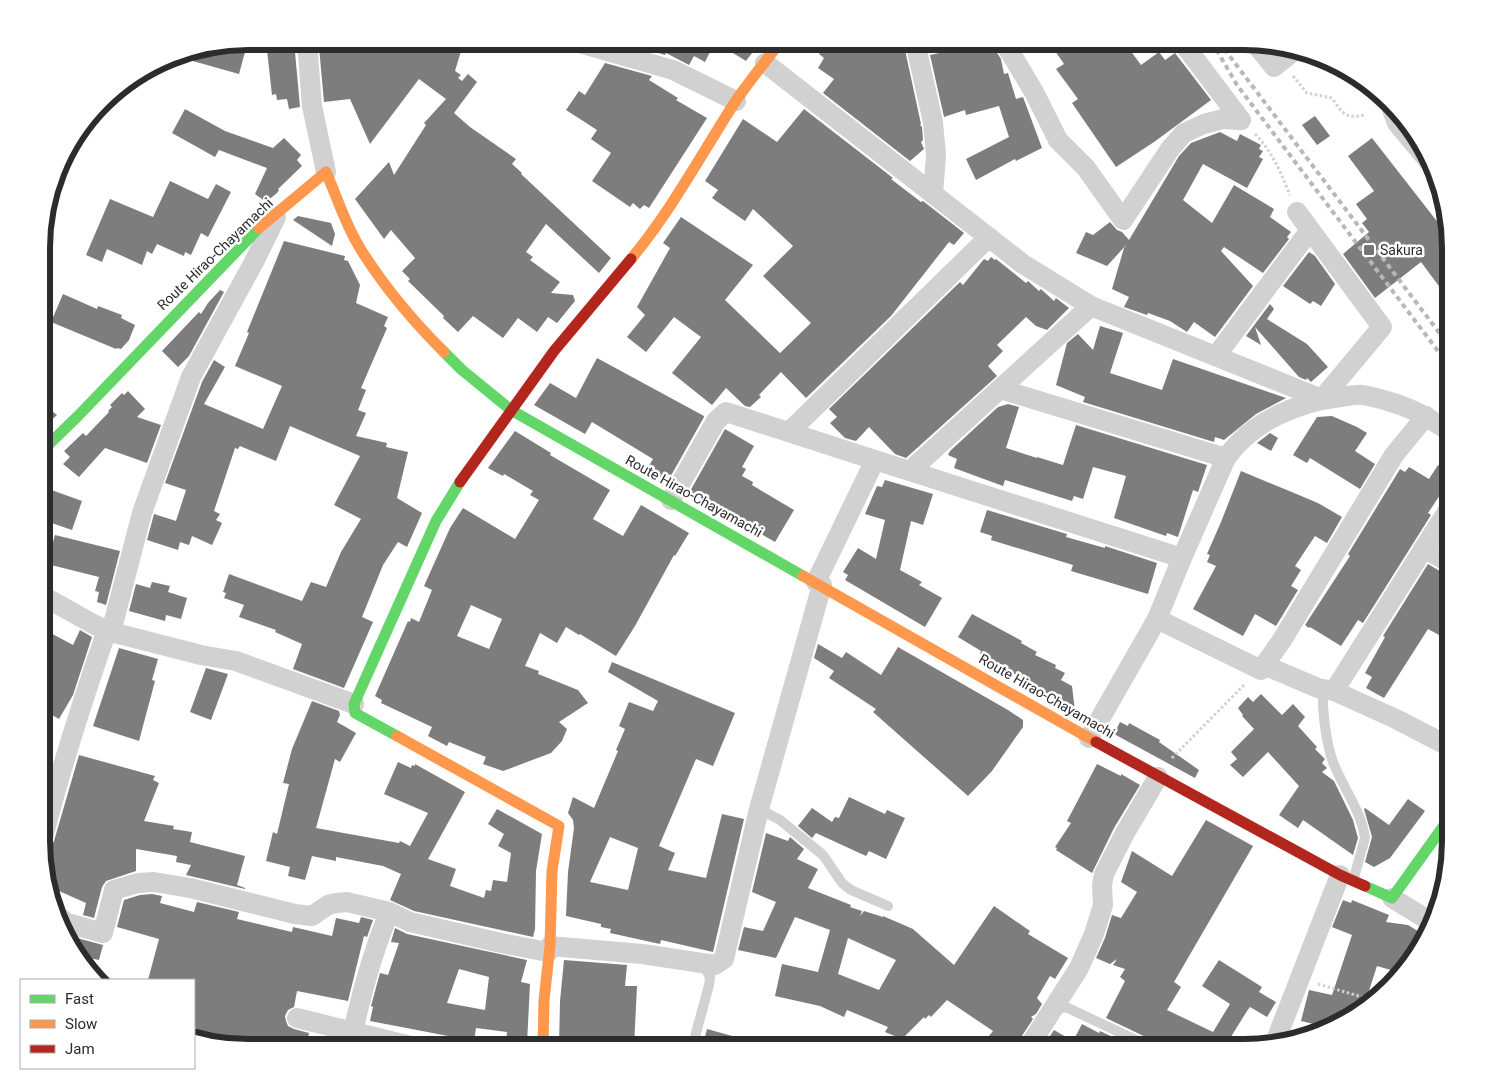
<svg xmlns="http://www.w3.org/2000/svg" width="1492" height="1089" font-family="Roboto,sans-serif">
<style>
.building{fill:#7d7d7d;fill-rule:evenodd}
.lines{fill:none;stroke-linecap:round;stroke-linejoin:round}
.path{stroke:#d1d1d1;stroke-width:3;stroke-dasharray:2.5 2.5;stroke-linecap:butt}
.lane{stroke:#d1d1d1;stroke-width:10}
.street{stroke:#d1d1d1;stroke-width:20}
.fast{stroke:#63d668;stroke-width:11}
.slow{stroke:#ff974d;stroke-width:11}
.jam{stroke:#b3261e;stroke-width:11}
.rail{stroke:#b8b8b8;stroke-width:4;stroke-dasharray:5 4;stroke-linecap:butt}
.poi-dot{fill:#767676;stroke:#fff;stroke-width:2}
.labels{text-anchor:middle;stroke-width:5;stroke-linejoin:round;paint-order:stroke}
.poi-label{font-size:14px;fill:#2c2c2c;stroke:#fff;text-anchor:start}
.street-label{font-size:14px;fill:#2c2c2c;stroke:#fff}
.rim{fill:none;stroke:#2c2c2c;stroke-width:6}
</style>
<rect width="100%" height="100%" fill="#fff"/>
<g class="building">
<polygon points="248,41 239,74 175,56"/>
<polygon points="266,41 294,41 300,107 289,109 287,99 277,100 276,94 272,95"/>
<polygon points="333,41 464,41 455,71 461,75 458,78 462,81 468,74 477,82 454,113 470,127 516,159 512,164 522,173 521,174 611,258 599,273 546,224 526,252 533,257 530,260 560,282 551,293 573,295 575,301 557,323 548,317 537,332 518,318 503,338 473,316 458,332 443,318 444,316 408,281 410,279 402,271 415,258 391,230 384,239 355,199 389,162 394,175 426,125 424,123 446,99 419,79 370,144 350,99 324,102 319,47 333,43"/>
<polygon points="619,41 761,41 746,61 715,42 705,62 694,56 689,65 666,53 665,55"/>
<polygon points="829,42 892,42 905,50 921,124 920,125 922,127 923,140 921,142 924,149 910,161 823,93 834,79 818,68 824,58 819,54"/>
<polygon points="992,42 994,48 1001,59 1004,74 1008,73 1016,99 1023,97 1042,148 1016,161 1015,159 976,180 966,159 1009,137 999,106 966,115 965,110 944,117 930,55"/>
<polygon points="1049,42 1124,42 1141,65 1159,52 1165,60 1175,53 1211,100 1154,142 1116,167 1072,103 1078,99 1056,69 1064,64"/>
<polygon points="605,63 652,76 649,80 678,98 676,100 707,118 649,208 644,205 640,209 633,203 630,207 592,181 611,153 591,139 597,130 566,110 579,91 585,95"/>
<polygon points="185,109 225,131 273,148 284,138 301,155 297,160 302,166 278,189 279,190 277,193 266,202 255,194 267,168 219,150 215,157 172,133"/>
<polygon points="804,109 893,178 891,179 921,202 923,201 964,233 954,245 949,242 891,316 806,398 781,372 759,395 761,397 750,407 745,406 726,388 712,405 672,373 701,337 674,317 646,352 627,337 645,315 637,307 670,248 663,243 681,217 753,265 725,300 780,353 811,323 763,276 793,246 753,209 745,221 712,198 718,190 705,181 743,119 777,142"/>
<polygon points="1315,116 1330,136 1317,145 1302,125"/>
<polygon points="1220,132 1237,141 1240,134 1261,145 1259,149 1263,151 1259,157 1263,159 1247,188 1203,164 1183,200 1212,223 1234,185 1274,209 1270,217 1291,232 1287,237 1289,239 1263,273 1224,247 1221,251 1253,286 1215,337 1194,322 1187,332 1170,321 1148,313 1147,315 1124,307 1129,297 1112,289 1124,248 1128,243 1107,266 1076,253 1086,232 1093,235 1110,222 1117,230 1122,232 1129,240 1179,156 1191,143"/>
<polygon points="1372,138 1450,238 1450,301 1421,262 1375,298 1343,254 1369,232 1362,223 1367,219 1356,204 1374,191 1348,156"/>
<polygon points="170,181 208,199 216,184 231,192 208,237 201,233 191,255 185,252 184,256 157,244 152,254 147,251 142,265 107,249 102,262 86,255 110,199 153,217"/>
<polygon points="298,216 331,223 335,234 332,246 293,220"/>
<polygon points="284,241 345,256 344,260 348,261 360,285 356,303 388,317 384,326 387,328 361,388 366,390 358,410 366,413 356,436 387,443 386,447 408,452 397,498 422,513 407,547 398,542 383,565 362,617 373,622 344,688 293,669 302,644 275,632 276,630 239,617 244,605 224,598 226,593 223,592 229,574 302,601 311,582 326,587 341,552 361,519 334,505 360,456 290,426 276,461 240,446 238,449 235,448 214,511 220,514 216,520 222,523 212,545 192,536 189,545 180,542 178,550 147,540 154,514 176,521 186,490 165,483 202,382 214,360 225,367 204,404 263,429 282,386 235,366 249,333 247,332"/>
<polygon points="1309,252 1315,256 1335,284 1321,306 1313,301 1310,304 1283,286"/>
<polygon points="991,257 995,260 996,259 1026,283 1028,281 1039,291 1041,289 1054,301 1056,298 1069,308 1047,330 1036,326 1026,317 997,345 1003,351 988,366 997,376 906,458 895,454 869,427 856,441 845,438 830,423 837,417 829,409 960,282 963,285 984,259 988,261"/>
<polygon points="220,290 224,292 189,356 178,367 162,351 199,312 201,314 208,303"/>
<polygon points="63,294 97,309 98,306 122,315 121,318 135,325 129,340 121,349 117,348 116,349 51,322"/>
<polygon points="1270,304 1274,309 1267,319 1307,344 1328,367 1311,382 1307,378 1306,380 1299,377 1255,327 1261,345 1246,336"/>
<polygon points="1100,326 1123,333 1110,373 1162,390 1173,359 1286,398 1256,414 1224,440 1215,437 1214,442 1083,402 1085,397 1056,385 1067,343 1078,334 1093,350"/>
<polygon points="597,358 704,416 704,417 668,481 647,469 653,459 592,422 585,434 534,405 550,383 576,398"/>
<polygon points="128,391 145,409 137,417 161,425 147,463 105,448 79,477 63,464 70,457 64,451 83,433 86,436 109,412 108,411 112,407 110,405 122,393 124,395"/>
<polygon points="43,404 57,415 43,428"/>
<polygon points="1008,404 1019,407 1006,448 1037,458 1037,457 1063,465 1076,425 1207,465 1198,492 1193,490 1178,537 1167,533 1166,536 1114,518 1126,476 1093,467 1083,499 1074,496 1072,501 1005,480 1003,486 954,468 957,459 948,455 950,451 998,407"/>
<polygon points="1332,416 1357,427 1367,433 1355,451 1375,464 1360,489 1310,458 1307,463 1293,455 1317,417"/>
<polygon points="725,429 754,446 742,467 746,469 742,476 753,482 752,485 794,510 775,542 689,493"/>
<path d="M 515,431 L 551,453 L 550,455 L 610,490 L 593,519 L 623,536 L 641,505 L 689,533 L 675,556 L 674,555 L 635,626 L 616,656 L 580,634 L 579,635 L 566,627 L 557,643 L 540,633 L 525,666 L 539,671 L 538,674 L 578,690 L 588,703 L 559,722 L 567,729 L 562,741 L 551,753 L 503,771 L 483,764 L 486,757 L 449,742 L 447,746 L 428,736 L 432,727 L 381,703 L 382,700 L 375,696 L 408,621 L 410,622 L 411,618 L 419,622 L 432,590 L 424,586 L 450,528 L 463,508 L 515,539 L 539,500 L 530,495 L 533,491 L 504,474 L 503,476 L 488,468 ZM 471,605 L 502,619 L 489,649 L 457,636 Z"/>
<polygon points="1270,433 1278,438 1271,451 1257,443"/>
<polygon points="1438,465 1450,473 1450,480 1428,513 1431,515 1363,623 1358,620 1341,646 1310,627 1309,628 1305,625 1350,556 1348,554 1400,469 1405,472 1409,467 1429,479"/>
<polygon points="1241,471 1318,503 1342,517 1327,543 1315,536 1295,566 1301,570 1291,586 1298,590 1276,626 1255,614 1243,636 1193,609 1216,566 1207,562 1210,555 1207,554 1221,522"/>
<polygon points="885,480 933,494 923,525 911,521 900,570 922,582 919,585 942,598 925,627 845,580 848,575 843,572 858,548 876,559 885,520 865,514 877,486 882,487"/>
<polygon points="43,487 82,501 72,530 43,520"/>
<polygon points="987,510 1067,534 1066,537 1105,548 1105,546 1157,563 1148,594 1071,571 1073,565 991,540 992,536 980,532"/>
<polygon points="55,535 120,551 106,605 97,602 99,592 95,591 99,577 47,564"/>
<polygon points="1428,564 1450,577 1450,641 1428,629 1384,698 1366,688 1372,677 1365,673 1385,637 1383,636"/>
<polygon points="152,582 170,586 168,592 187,598 181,619 166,615 165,621 129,611 136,584 150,588"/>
<polygon points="972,614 1022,641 1021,643 1037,652 1035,655 1056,665 1055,668 1065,673 1061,680 1072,686 1075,711 1026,684 1028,682 980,654 981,651 958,637"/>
<polygon points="43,629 73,645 80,630 92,637 73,695 59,719 43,710"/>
<polygon points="818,644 842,658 846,652 881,675 898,647 1008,710 1023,720 1023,727 992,771 968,796 873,712 876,709 829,678 834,671 814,658"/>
<polygon points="119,648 158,659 152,680 155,681 139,741 93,726"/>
<path d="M 612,662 L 735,713 L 713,766 L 696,759 L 659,846 L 675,853 L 668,870 L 706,878 L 722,814 L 744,819 L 713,952 L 661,940 L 660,944 L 610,933 L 611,929 L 601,927 L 601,924 L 566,916 L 568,872 L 574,828 L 573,820 L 568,813 L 573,797 L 594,808 L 618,751 L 616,750 L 625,729 L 619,726 L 629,702 L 653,711 L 658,701 L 608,672 ZM 610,837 L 638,848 L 628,890 L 590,882 Z"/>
<polygon points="206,668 228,674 211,720 190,712"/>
<polygon points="1261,694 1282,715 1293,704 1305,717 1298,726 1317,747 1315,749 1325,759 1322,763 1327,768 1322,772 1334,781 1353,820 1358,838 1353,855 1303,820 1298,828 1279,815 1299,786 1268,752 1243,777 1230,765 1237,759 1231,752 1254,729 1242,716 1243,715 1238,708 1248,697 1253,702"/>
<polygon points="312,701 339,711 340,715 337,722 356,733 340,762 335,759 316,828 399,843 400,841 410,846 428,813 384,794 398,762 411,768 412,765 415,766 415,764 465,792 428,859 456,869 450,886 484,898 486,890 491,891 493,880 507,882 511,853 498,846 504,834 488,824 497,809 542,834 536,871 535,929 533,937 414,911 390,900 401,874 383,866 336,857 336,861 312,856 305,880 288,876 290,867 266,861 273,832 277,834 289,784 283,783 292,749"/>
<polygon points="1120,722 1128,726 1129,723 1160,740 1159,742 1199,770 1195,778 1114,734"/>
<polygon points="79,755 155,776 153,780 159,783 144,821 174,826 173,829 192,832 190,842 245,856 237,885 245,888 245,889 186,875 191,865 176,862 177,856 136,849 136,871 106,881 102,887 94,918 83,915 86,903 50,887 43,868 43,850 51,847 54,841"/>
<polygon points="1097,764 1121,776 1121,774 1140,785 1114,828 1092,873 1056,850 1057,848 1055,847 1071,823 1067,821"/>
<polygon points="849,797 885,814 887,810 905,818 886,859 869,851 866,856 816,833 812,838 798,826 812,808 832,822 835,817 839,818"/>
<polygon points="1408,799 1425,811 1390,858 1374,867 1365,862 1372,837 1364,809 1365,808 1389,825"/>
<polygon points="1206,820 1253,846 1174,982 1181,987 1167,1010 1213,1032 1230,1004 1202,986 1219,960 1262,987 1259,992 1276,1002 1267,1017 1250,1007 1247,1011 1229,1040 1245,1048 1160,1048 1156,1042 1106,1018 1125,981 1120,977 1125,969 1113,965 1117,959 1110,964 1096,958 1105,938 1112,915 1121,918 1137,892 1121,882 1132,851 1172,876"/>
<path d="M 766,833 L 788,841 L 790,837 L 804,849 L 797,859 L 818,869 L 808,888 L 851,905 L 850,907 L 862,911 L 860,916 L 864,911 L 883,917 L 883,916 L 913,929 L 954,965 L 994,906 L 1030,931 L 1028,934 L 1068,958 L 1055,979 L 1050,976 L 1037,998 L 1042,1004 L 1036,1014 L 1031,1017 L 1033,1019 L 1018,1042 L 1016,1048 L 1002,1048 L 989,1036 L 993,1031 L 947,1000 L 931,1017 L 929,1015 L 925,1019 L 924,1017 L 902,1039 L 885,1032 L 888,1027 L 847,1010 L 844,1017 L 820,1006 L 775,996 L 782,964 L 818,972 L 830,930 L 795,917 L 776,958 L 738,950 L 744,927 L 763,931 L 776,902 L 752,892 ZM 848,938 L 896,960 L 879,990 L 838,974 Z"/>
<polygon points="152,894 162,896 160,903 194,912 197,902 239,912 237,919 292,932 293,927 332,936 336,918 359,923 361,917 373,920 367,937 364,936 348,1001 297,991 294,1007 288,1010 285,1016 286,1021 288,1026 294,1029 309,1033 306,1047 235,1047 194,1039 196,1029 194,1024 194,980 148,980 159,939 117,927 124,900 140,895"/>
<polygon points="1343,900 1351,903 1352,900 1389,915 1386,922 1408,925 1426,936 1408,967 1401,973 1377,966 1365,1003 1336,1026 1330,1028 1301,1021 1309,990 1332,995 1352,935 1332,927"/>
<path d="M 395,928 L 407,934 L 527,960 L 521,982 L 530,984 L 527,1044 L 506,1041 L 507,1032 L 476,1028 L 474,1041 L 370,1021 L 373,1007 L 371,1006 L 380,973 L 388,975 L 399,943 L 391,942 ZM 459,969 L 489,977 L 485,1010 L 447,1003 Z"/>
<polygon points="66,935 103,945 99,960 79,956 69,944"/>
<polygon points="564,960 627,965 625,986 637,986 634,1047 559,1047 560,1001"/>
<polygon points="1082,1024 1099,1033 1100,1031 1136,1048 1042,1048 1054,1030 1073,1041"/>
<polygon points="707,1029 754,1042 753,1048 702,1048"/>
</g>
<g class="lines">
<g class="path">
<path d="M 1293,76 L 1307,93 L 1332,98 C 1343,114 1345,119 1365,115"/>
<path d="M 1255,134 C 1272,151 1281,173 1290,195"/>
<polyline points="1172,758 1245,684"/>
<polyline points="1318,984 1369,999"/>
</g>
<g class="lane">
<path d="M 1323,689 C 1322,710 1326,743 1333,762 C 1343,788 1361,810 1365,838 L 1353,881"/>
<polyline points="759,809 780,820 823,855 842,883 851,890 888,906"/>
<polyline points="1055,1007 1068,1008 1153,1048"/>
<polyline points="692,1048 709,985 710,977 703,964"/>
</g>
<g class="street">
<polyline points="307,41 312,106 326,172"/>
<polyline points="572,41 673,70 736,101"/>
<polyline points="915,42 933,122 936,155 933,194"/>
<polyline points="1004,42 1034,92 1058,140 1086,168 1123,220 1170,149 1184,133 1204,124 1223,119 1241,120"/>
<polyline points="1182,42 1241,120"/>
<polyline points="1254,42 1274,67 1295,50"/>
<polyline points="765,63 1023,264 1091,306 1322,399"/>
<polyline points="1392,110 1397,123 1432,165"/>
<polyline points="1297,212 1382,327 1322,399"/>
<polyline points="1216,356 1310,230"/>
<polyline points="1000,389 1226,458"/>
<polyline points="789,432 989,237"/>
<polyline points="911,470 1091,306"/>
<polyline points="671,500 716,421 726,412 875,460"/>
<polyline points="1424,548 1450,563"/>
<polyline points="816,582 875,460 1182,558"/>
<polyline points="43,596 95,625 111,632 201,655 236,661 354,704"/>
<polyline points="1157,619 1261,670 1282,640 1394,455 1426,416"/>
<polyline points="111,632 142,513 191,377 255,260 276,217"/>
<polyline points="1264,665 1318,688 1334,691 1396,719 1450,747"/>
<polyline points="1334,691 1450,507"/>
<path d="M 1089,738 L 1157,619 L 1182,558 L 1226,458 C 1252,421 1298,402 1341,397 C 1348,396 1356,394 1363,395 C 1399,402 1421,412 1450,432"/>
<path d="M 43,838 C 61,767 83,699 107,630"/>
<polyline points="1392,898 1433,923"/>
<polyline points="60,918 67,923 103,933 114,890 138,883 154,882 190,888 295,914 312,916 328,905 336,903 347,902 389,912 410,922 501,943 548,952"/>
<polyline points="550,946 642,954 715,965 724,959 759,809 822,585"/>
<polyline points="297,1018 415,1047"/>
<path d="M 353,1032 C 362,990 373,952 389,912"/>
<polyline points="1276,1040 1340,875"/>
<polyline points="1028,1048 1079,968 1094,934 1103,905 1102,885 1104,874 1125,833 1158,777"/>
</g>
<g class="fast">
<polyline points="444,352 462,370 511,410 803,576"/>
<polyline points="43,450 78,416 259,228"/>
<polyline points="397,736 355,713 354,704 436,521 460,482"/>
<polyline points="1365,886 1392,898 1450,817"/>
</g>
<g class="slow">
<path d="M 259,228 L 326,172 C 338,200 348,231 365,256 C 387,290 416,324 444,352"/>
<path d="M 631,259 C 671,211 701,155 735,102 C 749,81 766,61 781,41"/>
<polyline points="803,576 1096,742"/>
<polyline points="397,736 559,826 552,871 550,946 544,1000 543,1047"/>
</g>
<g class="jam">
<polyline points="460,482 554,351 631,259"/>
<polyline points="1096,742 1340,875 1365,886"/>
</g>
<g class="rail">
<polyline points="1212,42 1237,85 1450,367"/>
<polyline points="1219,42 1450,347"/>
</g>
</g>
<rect class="poi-dot" x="1363" y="244" width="12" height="12" rx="2.5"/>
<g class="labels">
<g class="poi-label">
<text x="1380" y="255">Sakura</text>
</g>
<g class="street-label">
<text transform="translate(215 254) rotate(-44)" y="5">Route Hirao-Chayamachi</text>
<text transform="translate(694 496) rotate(29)" y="5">Route Hirao-Chayamachi</text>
<text transform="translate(1047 696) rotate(30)" y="5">Route Hirao-Chayamachi</text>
</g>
</g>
<path d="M0 0H1492V1089H0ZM248 50H1244A198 198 0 0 1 1442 248V841A198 198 0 0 1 1244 1039H248A198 198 0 0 1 50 841V248A198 198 0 0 1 248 50Z" fill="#fff" fill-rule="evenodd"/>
<path class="rim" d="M248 50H1244A198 198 0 0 1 1442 248V841A198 198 0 0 1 1244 1039H248A198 198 0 0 1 50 841V248A198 198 0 0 1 248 50Z"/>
<rect x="20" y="979" width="175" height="90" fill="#ffffff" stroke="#ababab"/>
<rect x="30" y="995" width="25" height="8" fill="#63d668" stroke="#ababab"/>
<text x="65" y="1004" font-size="15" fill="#2c2c2c">Fast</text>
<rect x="30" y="1020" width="25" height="8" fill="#ff974d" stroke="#ababab"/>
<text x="65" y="1029" font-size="15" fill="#2c2c2c">Slow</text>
<rect x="30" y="1045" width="25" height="8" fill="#b3261e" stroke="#ababab"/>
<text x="65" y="1054" font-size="15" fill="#2c2c2c">Jam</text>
</svg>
